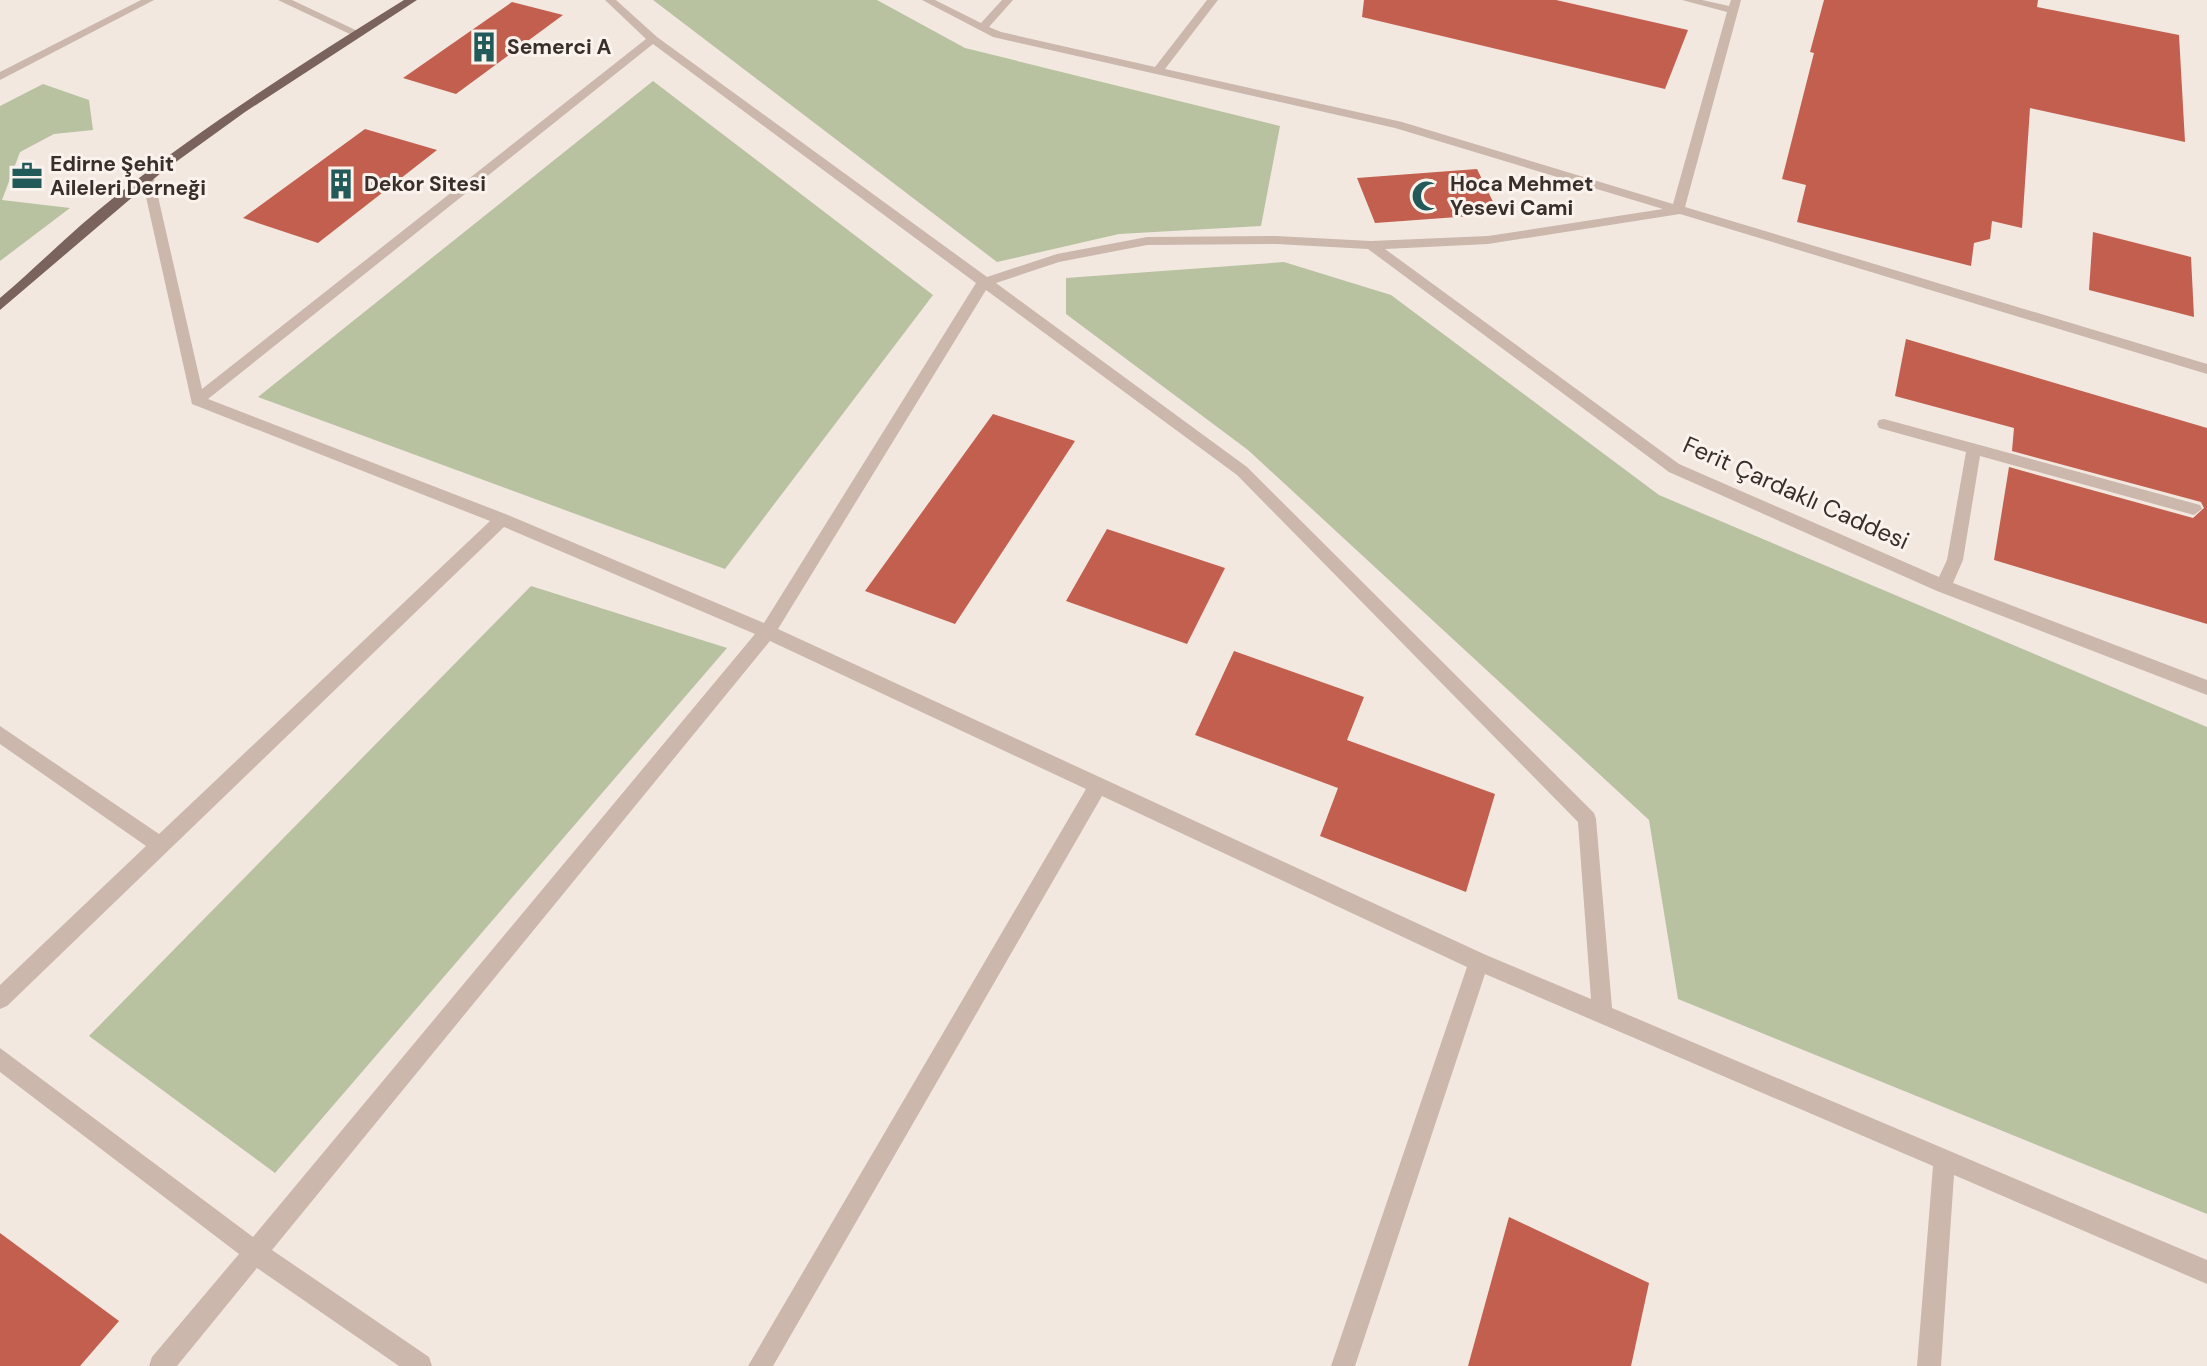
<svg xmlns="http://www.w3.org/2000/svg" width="2207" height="1366" font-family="'DM Sans',sans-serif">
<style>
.green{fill:#b9c2a0}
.building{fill:#c25f4e}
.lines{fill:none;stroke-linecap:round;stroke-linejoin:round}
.minor{fill:#cbb7ac;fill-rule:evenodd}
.major{fill:#7a635c;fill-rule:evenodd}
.labels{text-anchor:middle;stroke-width:6;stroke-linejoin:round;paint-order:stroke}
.far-poi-label{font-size:21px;font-weight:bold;fill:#392e2a;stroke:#faf2ec;text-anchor:start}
.street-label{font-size:24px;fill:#392e2a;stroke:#faf2ec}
</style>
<rect width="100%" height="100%" fill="#f2e8e0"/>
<g class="green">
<polygon points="653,0 877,0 965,48 1280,126 1261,226 1119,234 997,262"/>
<polygon points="653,81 933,295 725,569 258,397"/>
<polygon points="43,84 89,100 93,130 54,134 20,152 2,200 70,208 0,261 0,106"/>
<polygon points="1284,262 1391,295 1659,495 2207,727 2207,1214 1678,999 1649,820 1248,450 1066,314 1066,278"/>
<polygon points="531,586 727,648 275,1173 89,1036"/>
</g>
<g class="building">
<polygon points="1364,0 1556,0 1688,30 1665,89 1362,17"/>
<polygon points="1824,0 2038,0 2037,7 2179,35 2185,142 2030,108 2022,228 1992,221 1990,239 1974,243 1971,266 1797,222 1806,185 1782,179 1814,53 1810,52"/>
<polygon points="512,2 563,15 456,94 403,78"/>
<polygon points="365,129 437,150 318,243 243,218"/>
<polygon points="1477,169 1499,214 1375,223 1357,178"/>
<polygon points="2093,232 2191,257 2194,317 2089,290"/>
<polygon points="1906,339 2207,428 2207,624 1994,560 2009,467 2193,518 2204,508 2201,502 2012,451 2014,428 1895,396"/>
<polygon points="993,414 1075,441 955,624 865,591"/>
<polygon points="1107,529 1225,568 1187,644 1066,601"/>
<polygon points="1234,651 1364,697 1347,740 1495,794 1466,892 1320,836 1338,788 1195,735"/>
<polygon points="1509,1217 1649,1283 1631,1366 1468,1366"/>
<polygon points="0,1233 119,1321 80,1366 0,1366"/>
</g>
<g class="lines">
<g class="minor">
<polygon points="141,0 154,0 0,80 0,72"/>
<polygon points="278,0 292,0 364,34 354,36"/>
<path d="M 605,0 L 616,0 L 657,37 L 987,277 L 1057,254 L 1147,237 L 1276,236 L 1371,241 L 1488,236 L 1663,209 L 1395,128 L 993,37 L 922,0 L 935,0 L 981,23 L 1002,0 L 1013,0 L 989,27 L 1001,32 L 1155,67 L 1207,0 L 1218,0 L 1165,69 L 1402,122 L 1673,204 L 1727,12 L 1682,0 L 1702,0 L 1729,6 L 1731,0 L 1741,0 L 1685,207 L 2207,364 L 2207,374 L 1680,214 L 1488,244 L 1385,249 L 1679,464 L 1939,577 L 1947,560 L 1966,452 L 1879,428 L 1877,424 L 1879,420 L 1884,419 L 2200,505 L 2202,509 L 2194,515 L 1980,456 L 1963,560 L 1953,583 L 2207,680 L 2207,695 L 1937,591 L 1669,472 L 1368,249 L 1276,244 L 1147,245 L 1059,262 L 996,283 L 1247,467 L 1594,813 L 1596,819 L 1612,1008 L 2207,1260 L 2207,1284 L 1954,1175 L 1941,1366 L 1917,1366 L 1933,1166 L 1485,974 L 1355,1366 L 1331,1366 L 1467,967 L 1102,796 L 773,1366 L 748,1366 L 1086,789 L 770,641 L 272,1250 L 429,1357 L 432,1366 L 399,1366 L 257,1268 L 177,1366 L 149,1366 L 152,1357 L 239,1254 L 0,1072 L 0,1048 L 253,1237 L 755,634 L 504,527 L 7,1006 L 0,1009 L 0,985 L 146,846 L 0,744 L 0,726 L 159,834 L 490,521 L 192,404 L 142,179 L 148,175 L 154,179 L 202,389 L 646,39 ZM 653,44 L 976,283 L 764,623 L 508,515 L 208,399 ZM 986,290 L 1237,475 L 1578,822 L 1591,999 L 1486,955 L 778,629 Z"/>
</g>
<path class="major" d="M 404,0 L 417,0 L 245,112 L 162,172 L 0,310 L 0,298 C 40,264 76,227 117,195 C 208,123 306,61 404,0 Z"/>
</g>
<defs>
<g id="building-bare" transform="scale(2.415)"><path d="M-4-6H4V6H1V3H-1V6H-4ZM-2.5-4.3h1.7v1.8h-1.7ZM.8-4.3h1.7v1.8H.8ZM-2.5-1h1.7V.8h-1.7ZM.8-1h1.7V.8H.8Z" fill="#215a58" stroke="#faf2ec" stroke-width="2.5" paint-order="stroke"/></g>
<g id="office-bare" transform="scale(2.415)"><path d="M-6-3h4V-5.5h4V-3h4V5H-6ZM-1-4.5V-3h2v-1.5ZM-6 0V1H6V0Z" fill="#215a58" stroke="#faf2ec" stroke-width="2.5" paint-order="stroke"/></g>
<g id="mosque-bare" transform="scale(2.415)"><path d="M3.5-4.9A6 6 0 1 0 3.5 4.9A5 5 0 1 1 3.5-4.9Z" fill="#215a58" stroke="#faf2ec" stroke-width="2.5" paint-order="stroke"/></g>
</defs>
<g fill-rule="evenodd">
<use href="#building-bare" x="484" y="47"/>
<use href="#office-bare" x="27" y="176"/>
<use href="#building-bare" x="341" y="184"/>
<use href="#mosque-bare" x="1427" y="196"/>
</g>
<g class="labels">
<g class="far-poi-label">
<text x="507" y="54">Semerci A</text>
<text x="50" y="171">Edirne Şehit<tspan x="50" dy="24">Aileleri Derneği</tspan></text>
<text x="364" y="191">Dekor Sitesi</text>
<text x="1450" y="191">Hoca Mehmet<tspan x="1450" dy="24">Yesevi Cami</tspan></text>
</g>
<g class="street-label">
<text transform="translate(1796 493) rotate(24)" y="8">Ferit Çardaklı Caddesi</text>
</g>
</g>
</svg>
